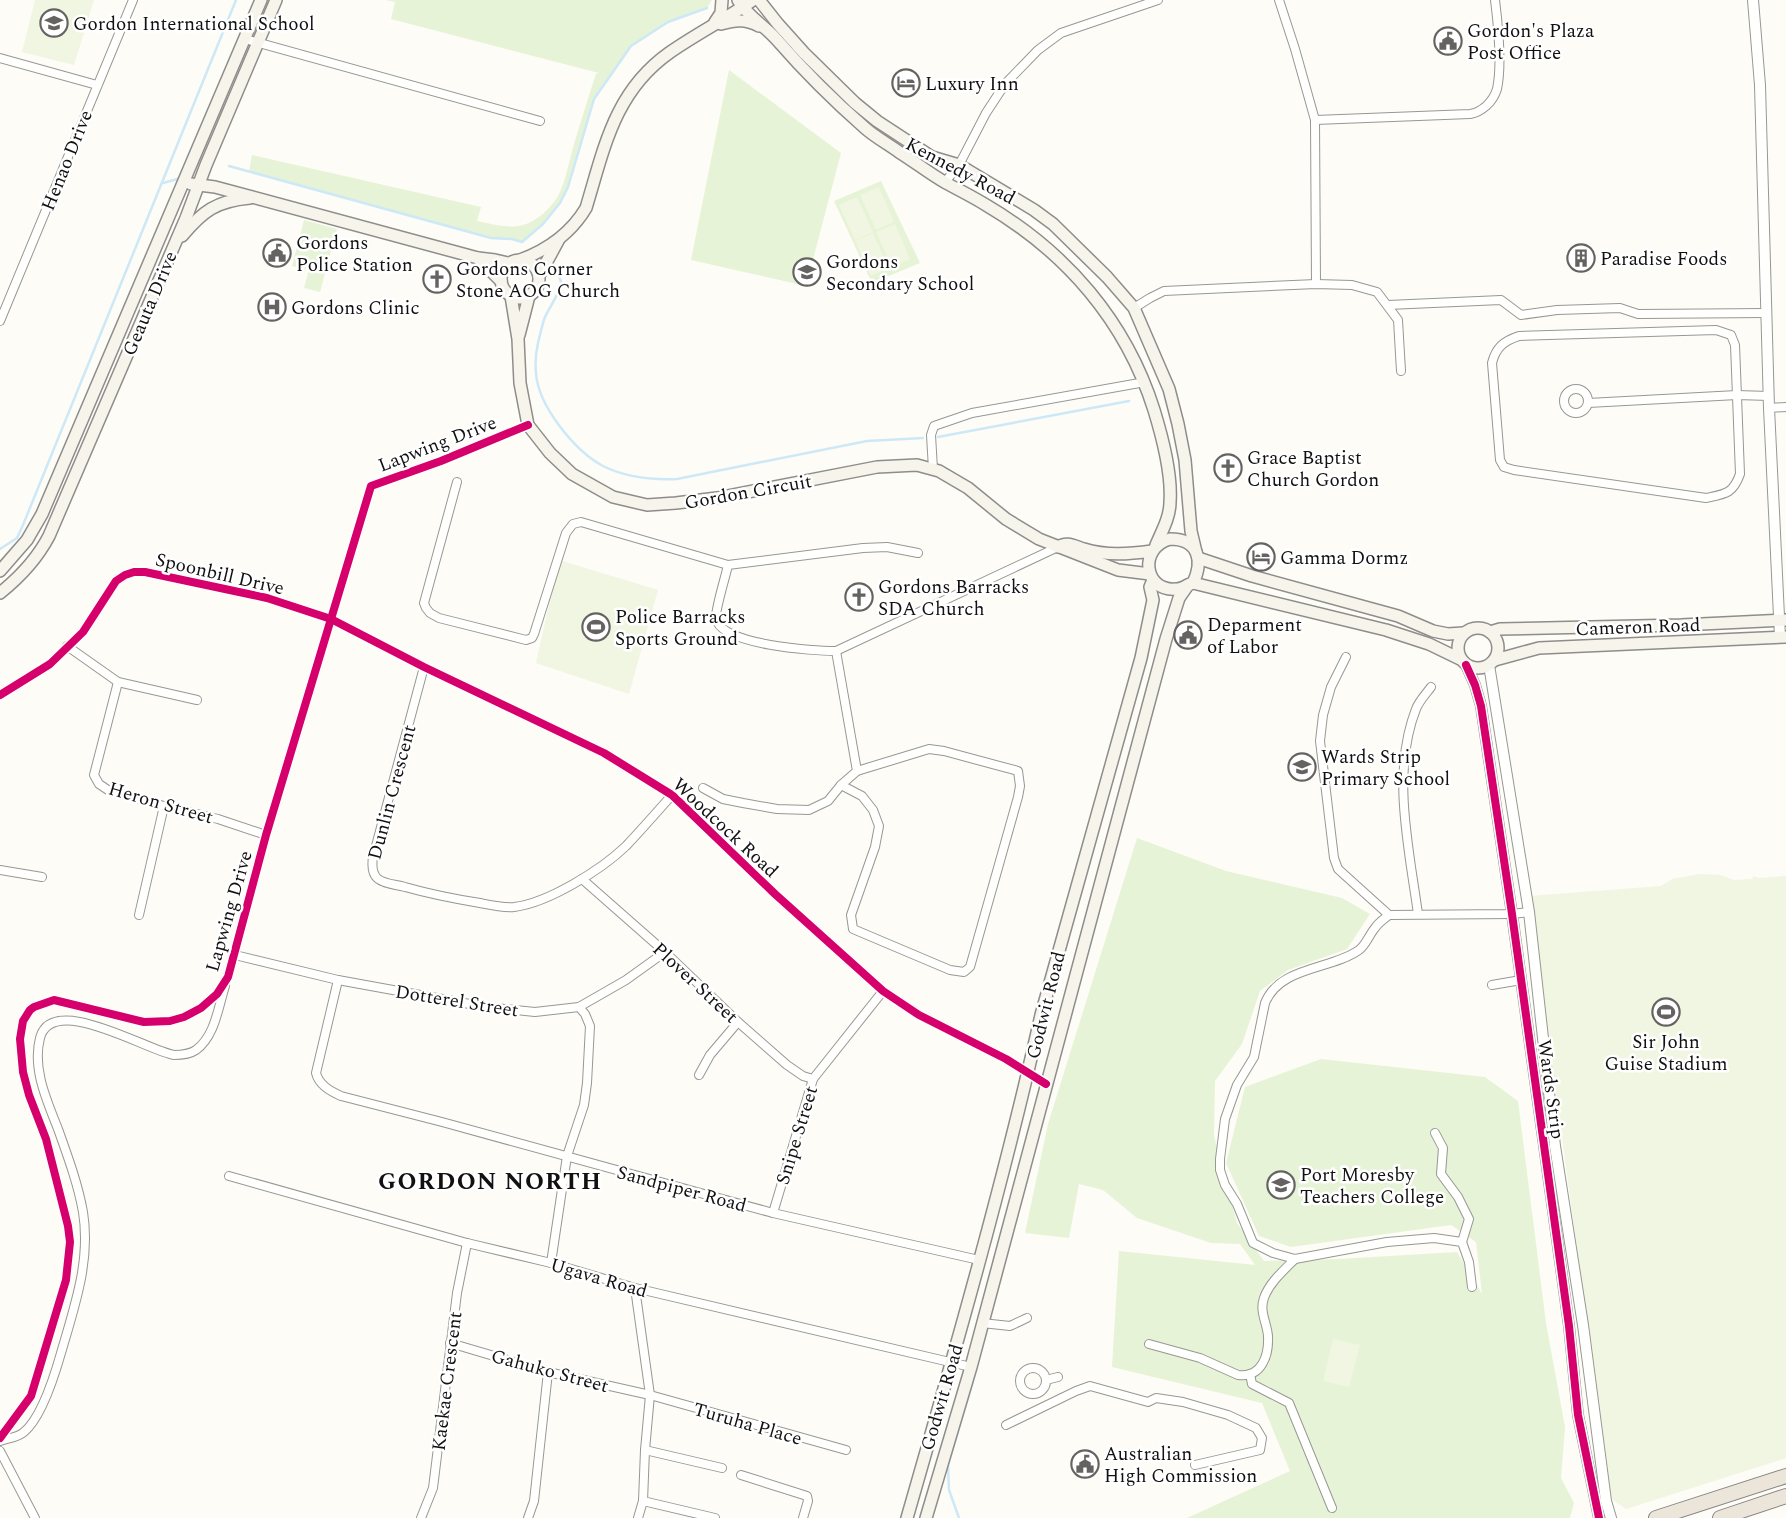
<svg xmlns="http://www.w3.org/2000/svg" width="1786" height="1518" font-family="Spectral,serif">
<style>
.green{fill:#e7f3d7}
.pitch{fill:#f0f6e1}
.lines{fill:none;stroke-linecap:round;stroke-linejoin:round}
.stream{stroke:#cde8f7;stroke-width:2.5}
.minor-casing{stroke:#979795;stroke-width:10}
.tertiary-casing{stroke:#979795;stroke-width:12}
.secondary-casing{stroke:#8e8d8b;stroke-width:14}
.trunk-casing{stroke:#858482;stroke-width:16}
.minor{stroke:#fffffe;stroke-width:8}
.tertiary{stroke:#fffffe;stroke-width:10}
.secondary{stroke:#f6f4eb;stroke-width:11}
.trunk{stroke:#ece5da;stroke-width:14}
.cycleway-casing{stroke:#fff;stroke-width:11}
.cycleway{stroke:#d6006c;stroke-width:8}
.labels{text-anchor:middle;stroke-width:5;stroke-linejoin:round;paint-order:stroke}
.poi-label{font-size:19px;fill:#111;stroke:#fff;text-anchor:start}
.street-label{font-size:19px;fill:#111;stroke:#fff}
.district-label{font-size:24px;font-weight:bold;letter-spacing:1px;fill:#111;stroke:#fff}
</style>
<rect width="100%" height="100%" fill="#fdfcf7"/>
<g class="green">
<path d="M 386,0 L 712,0 L 707,8 L 668,22 L 631,46 L 594,99 L 568,187 L 560,203 L 543,224 L 522,242 L 512,239 L 491,238 L 249,172 L 252,155 L 481,207 L 477,221 C 492,224 508,229 523,225 C 537,221 550,209 558,196 C 566,181 569,161 574,144 C 581,121 588,98 596,74 L 599,73 L 391,19 L 395,2 Z"/>
<polygon points="729,70 841,153 806,286 691,260"/>
<polygon points="881,181 920,263 872,283 834,201"/>
<polygon points="304,220 337,229 320,292 304,288 309,270 292,266"/>
<polygon points="1137,838 1226,871 1342,898 1370,914 1347,949 1288,970 1260,991 1242,1044 1215,1081 1214,1136 1237,1223 1264,1261 1338,1259 1457,1252 1482,1294 1476,1242 1451,1225 1291,1247 1259,1236 1226,1163 1245,1087 1321,1059 1485,1077 1518,1101 1546,1323 1565,1427 1561,1478 1574,1503 1570,1518 1187,1518 1290,1471 1262,1403 1112,1367 1119,1251 1255,1265 1240,1244 1211,1243 1137,1218 1103,1190 1079,1184 1069,1238 1025,1233 1048,1124"/>
</g>
<g class="pitch">
<polygon points="35,0 94,0 74,65 22,52"/>
<polygon points="879,187 894,222 876,230 860,195"/>
<polygon points="857,197 873,232 855,240 839,205"/>
<polygon points="895,224 910,259 892,267 876,232"/>
<polygon points="873,233 889,268 871,276 855,241"/>
<polygon points="559,560 658,590 629,694 536,663"/>
<polygon points="1700,874 1720,875 1734,880 1752,879 1754,876 1758,878 1786,876 1786,1458 1626,1509 1610,1498 1530,896 1661,886 1672,879"/>
<polygon points="1333,1339 1360,1345 1349,1387 1323,1381"/>
</g>
<g class="lines">
<g class="stream">
<polyline points="229,166 491,238 512,239 522,242 543,224 560,203 568,187 594,99 631,46 668,22 707,8"/>
<polyline points="163,183 181,178"/>
<path d="M 555,269 C 557,273 561,278 561,283 C 559,295 550,306 545,317 C 542,325 540,335 538,343 C 536,352 535,364 536,373 C 538,406 575,451 603,466 C 625,477 653,480 677,479 L 867,441 L 923,438"/>
<polyline points="938,437 1129,401"/>
<path d="M 0,549 L 17,538 L 23,525 C 93,350 166,176 236,0"/>
<polyline points="959,1518 949,1490 948,1465 973,1381"/>
</g>
<g class="minor-casing">
<g id="minor">
<polyline points="1279,0 1295,49 1315,120 1316,284"/>
<polyline points="245,39 540,121"/>
<polyline points="0,58 97,85"/>
<path d="M 1315,120 L 1470,114 C 1482,112 1493,102 1497,89 C 1502,66 1498,24 1495,0"/>
<polyline points="945,182 959,165 986,113 1005,84 1038,50 1061,33 1158,0"/>
<polyline points="1388,305 1501,300 1521,315 1557,310 1620,308 1638,314 1767,313"/>
<polyline points="1134,308 1150,298 1164,291 1316,284 1352,285 1377,292 1398,320 1401,371"/>
<polyline points="0,321 133,0"/>
<path d="M 1716,330 L 1731,335 L 1735,345 L 1740,474 C 1733,494 1725,494 1706,498 L 1514,470 L 1504,467 L 1500,460 L 1492,363 C 1496,347 1504,341 1519,336 Z"/>
<circle cx="1576" cy="401" r="12"/>
<polyline points="1588,403 1737,395 1769,396"/>
<polyline points="1769,408 1786,407"/>
<polyline points="933,469 931,435 934,426 972,413 1145,382"/>
<polyline points="457,482 424,603 426,608 430,613 439,618 526,640 532,638 534,634 566,533 573,524 581,522 728,565 863,548 887,547 918,553"/>
<path d="M 728,565 C 726,575 715,610 716,618 C 719,645 814,651 836,651 L 1058,547"/>
<polyline points="67,646 118,682 197,700"/>
<polyline points="1346,657 1331,687 1323,715 1320,741 1334,858 1338,869 1389,915"/>
<path d="M 424,667 L 373,857 C 369,884 385,882 405,887 C 430,894 455,899 480,903 C 490,905 503,908 514,907 C 548,903 601,870 626,846 C 642,829 657,812 672,795"/>
<polyline points="118,682 94,775 99,784 108,790 164,806 218,819 266,835"/>
<polyline points="0,695 50,664 83,632 116,581 125,575 134,572 145,572 267,598 331,619 424,667 604,753 672,795 775,894 883,991 919,1015 1006,1059 1046,1084"/>
<polyline points="841,785 862,796 873,810 879,826 875,847 851,915 853,929 950,970 964,972 970,967 1018,797 1020,786 1018,771 944,751 929,749 857,771"/>
<polyline points="703,788 723,799 743,803 777,809 809,810 828,801 841,785 857,771 836,651"/>
<polyline points="0,870 42,877"/>
<polyline points="582,879 665,952 738,1022 787,1065 803,1076 813,1079"/>
<path d="M 1418,914 C 1409,848 1391,773 1416,709 C 1419,701 1426,694 1431,687"/>
<polyline points="139,915 164,806"/>
<polyline points="235,955 338,980 486,1007 535,1012 579,1007 626,980 665,952"/>
<path d="M 338,980 L 316,1073 C 319,1085 330,1091 341,1096 L 442,1122 L 773,1213 L 979,1260"/>
<polyline points="1492,985 1521,980"/>
<polyline points="699,1075 710,1055 738,1022"/>
<polyline points="1435,1133 1443,1148 1441,1174 1458,1197 1469,1219 1462,1242"/>
<polyline points="229,1176 467,1243 551,1263 635,1288 971,1367"/>
<polyline points="773,1213 813,1079 883,991"/>
<polyline points="551,1263 567,1156 584,1105 587,1083 590,1026 585,1014 579,1007"/>
<path d="M 1472,1287 L 1469,1262 L 1462,1242 L 1434,1238 L 1387,1242 L 1295,1259 L 1273,1253 L 1253,1243 L 1237,1204 L 1225,1185 L 1220,1170 L 1220,1159 L 1225,1119 L 1237,1085 L 1254,1057 L 1265,1003 C 1280,966 1331,970 1359,950 C 1366,945 1369,935 1375,928 C 1378,923 1384,919 1389,915 L 1512,914 L 1529,912"/>
<polyline points="635,1288 650,1395 645,1450 643,1501 638,1518"/>
<polyline points="982,1323 1010,1326 1027,1318"/>
<polyline points="450,1343 548,1372 650,1395 846,1450"/>
<path d="M 1149,1344 L 1200,1358 L 1238,1375 C 1262,1378 1269,1355 1268,1336 C 1267,1323 1259,1311 1264,1298 C 1269,1283 1284,1270 1295,1259"/>
<circle cx="1033" cy="1381" r="13"/>
<polyline points="1250,1374 1252,1384 1289,1403 1332,1508"/>
<polyline points="1046,1380 1058,1377"/>
<polyline points="1006,1425 1076,1391 1090,1386 1148,1402 1156,1398 1183,1402 1228,1415 1256,1428 1262,1438 1260,1450 1195,1465"/>
<polyline points="0,1438 31,1396 66,1280 70,1242 68,1226 46,1139 29,1095 23,1072 20,1039 23,1021 30,1010 34,1007 54,1000 144,1022 170,1021 184,1017 201,1008 217,994 228,977 266,835 371,486 441,461 528,425"/>
<path d="M 0,1441 C 8,1438 17,1438 24,1432 C 41,1418 55,1374 61,1353 C 74,1308 91,1261 83,1212 C 78,1184 68,1157 58,1129 C 47,1101 32,1069 40,1038 C 52,992 148,1051 174,1055 C 181,1055 190,1054 196,1050 C 215,1036 218,1008 225,986"/>
<polyline points="645,1450 722,1468"/>
<polyline points="0,1451 35,1518"/>
<polyline points="741,1475 807,1496 808,1501 803,1518"/>
<polyline points="643,1501 715,1518"/>
<polyline points="421,1518 433,1488 457,1293 467,1243"/>
<polyline points="528,1518 534,1501 548,1372"/>
</g>
</g>
<g class="tertiary-casing">
<g id="tertiary">
<polyline points="1753,0 1760,85 1769,408 1780,637"/>
<polyline points="1466,665 1475,685 1481,706 1512,914 1569,1326 1578,1415 1599,1518"/>
<polyline points="1489,665 1529,912 1555,1146 1583,1325 1606,1501 1611,1518"/>
</g>
</g>
<g class="secondary-casing">
<g id="secondary">
<path d="M 738,0 C 747,16 765,26 777,40 C 804,71 834,101 865,128 C 875,137 888,144 899,152 C 915,162 930,174 946,183 C 959,190 973,197 986,205 C 1066,252 1126,321 1154,410 C 1162,436 1172,475 1170,502 C 1170,517 1162,531 1156,545"/>
<polyline points="759,0 778,24 804,53 855,103 877,121 932,157 959,165 1034,210 1053,224 1107,277 1134,308 1169,389 1178,424 1185,460 1191,531 1196,552"/>
<polyline points="715,22 721,13 722,0"/>
<path d="M 721,24 C 736,20 745,19 759,26"/>
<polyline points="191,184 215,187 478,258 495,260 508,263"/>
<path d="M 182,236 C 203,211 216,201 250,198"/>
<polyline points="478,258 501,281"/>
<path d="M 520,260 C 547,250 571,233 586,208 C 604,149 614,92 669,53 C 696,34 726,19 753,0"/>
<circle cx="520" cy="279" r="19"/>
<polyline points="539,276 558,241"/>
<polyline points="511,296 518,339 520,383 528,425 550,453 572,474 613,497 647,505 676,503 717,498 877,467 917,465 939,471 968,488 1006,519 1039,539 1118,570 1150,574"/>
<polyline points="519,335 529,296"/>
<path d="M 1170,539 C 1198,539 1204,560 1193,583 C 1188,584 1183,589 1176,589 C 1144,592 1138,548 1170,539 Z"/>
<path d="M 1058,547 C 1067,541 1074,546 1084,549 C 1106,556 1130,554 1152,551"/>
<polyline points="1198,558 1252,576 1398,616 1433,631 1448,634 1463,633"/>
<polyline points="0,571 27,540 42,514 261,0"/>
<polyline points="1193,583 1386,630 1429,644 1460,659"/>
<path d="M 0,593 C 20,577 37,559 49,536 L 186,218 L 206,165 L 276,0"/>
<circle cx="1478" cy="648" r="20"/>
<polyline points="1490,632 1500,629 1681,625 1786,620"/>
<polyline points="1495,660 1539,648 1786,637"/>
<path d="M 907,1518 C 955,1351 1003,1184 1041,1015 L 1141,658 L 1153,600 L 1150,587 L 1153,580"/>
<polyline points="926,1518 971,1367 1166,639 1179,598 1188,585"/>
</g>
</g>
<g class="trunk-casing">
<g id="trunk">
<polyline points="1656,1518 1786,1476"/>
<polyline points="1720,1518 1786,1496"/>
</g>
</g>
<use href="#minor" class="minor"/>
<use href="#tertiary" class="tertiary"/>
<use href="#secondary" class="secondary"/>
<use href="#trunk" class="trunk"/>
<g class="cycleway-casing">
<g id="cycleway">
<polyline points="1466,665 1475,685 1481,706 1512,914 1569,1326 1578,1415 1599,1518"/>
<polyline points="0,695 50,664 83,632 116,581 125,575 134,572 145,572 267,598 331,619 424,667 604,753 672,795 775,894 883,991 919,1015 1006,1059 1046,1084"/>
<polyline points="0,1438 31,1396 66,1280 70,1242 68,1226 46,1139 29,1095 23,1072 20,1039 23,1021 30,1010 34,1007 54,1000 144,1022 170,1021 184,1017 201,1008 217,994 228,977 266,835 371,486 441,461 528,425"/>
</g>
</g>
<use href="#cycleway" class="cycleway"/>
</g>
<defs>
<g id="school-ring" transform="scale(1.4375)"><circle r="9.5" fill="#fff" stroke="#646362" stroke-width="1.5"/><path d="M0-5L7-2L0 1L-7-2ZM-4 1L0 2.5L4 1V4Q0 6-4 4Z" fill="#646362"/></g>
<g id="civic-ring" transform="scale(1.4375)"><circle r="9.5" fill="#fff" stroke="#646362" stroke-width="1.5"/><path d="M-.6-6.5H3V-4.5H.6V-3L4-1V1h2V6H-6V1h2V-1L-.6-3ZM-1.2 2.5V6h2.4V2.5Z" fill="#646362"/></g>
<g id="hotel-ring" transform="scale(1.4375)"><circle r="9.5" fill="#fff" stroke="#646362" stroke-width="1.5"/><path d="M-6-4.5h1.5V1H6V5H4.5V3h-9V5H-6ZM-4 0a1.8 1.8 0 1 1 3.6 0ZM.5 0V-2.5h3Q6-2.5 6 0Z" fill="#646362"/></g>
<g id="building-ring" transform="scale(1.4375)"><circle r="9.5" fill="#fff" stroke="#646362" stroke-width="1.5"/><path d="M-4-6H4V6H1V3H-1V6H-4ZM-2.5-4.3h1.7v1.8h-1.7ZM.8-4.3h1.7v1.8H.8ZM-2.5-1h1.7V.8h-1.7ZM.8-1h1.7V.8H.8Z" fill="#646362"/></g>
<g id="church-ring" transform="scale(1.4375)"><circle r="9.5" fill="#fff" stroke="#646362" stroke-width="1.5"/><path d="M-1.2-6h2.4v3.5h3.3v2.4h-3.3V6h-2.4V-.1h-3.3v-2.4h3.3Z" fill="#646362"/></g>
<g id="hospital-ring" transform="scale(1.4375)"><circle r="9.5" fill="#fff" stroke="#646362" stroke-width="1.5"/><path d="M-5-5h3v3.5h4V-5h3V5h-3V1.5h-4V5h-3Z" fill="#646362"/></g>
<g id="stadium-ring" transform="scale(1.4375)"><circle r="9.5" fill="#fff" stroke="#646362" stroke-width="1.5"/><path d="M0-5a6.5 5 0 1 0 0 10a6.5 5 0 1 0 0-10ZM-3.5-1.8h7v3.6h-7Z" fill="#646362"/></g>
</defs>
<g fill-rule="evenodd">
<use href="#school-ring" x="54" y="23"/>
<use href="#civic-ring" x="1448" y="41"/>
<use href="#hotel-ring" x="906" y="83"/>
<use href="#civic-ring" x="277" y="253"/>
<use href="#building-ring" x="1581" y="258"/>
<use href="#school-ring" x="807" y="272"/>
<use href="#church-ring" x="437" y="279"/>
<use href="#hospital-ring" x="272" y="307"/>
<use href="#church-ring" x="1228" y="468"/>
<use href="#hotel-ring" x="1261" y="557"/>
<use href="#church-ring" x="859" y="597"/>
<use href="#stadium-ring" x="596" y="627"/>
<use href="#civic-ring" x="1188" y="635"/>
<use href="#school-ring" x="1302" y="767"/>
<use href="#stadium-ring" x="1666" y="1012"/>
<use href="#school-ring" x="1281" y="1185"/>
<use href="#civic-ring" x="1085" y="1464"/>
</g>
<g class="labels">
<g class="poi-label">
<text x="73" y="30">Gordon International School</text>
<text x="1467" y="37">Gordon's Plaza<tspan x="1467" dy="22">Post Office</tspan></text>
<text x="925" y="90">Luxury Inn</text>
<text x="296" y="249">Gordons<tspan x="296" dy="22">Police Station</tspan></text>
<text x="1600" y="265">Paradise Foods</text>
<text x="826" y="268">Gordons<tspan x="826" dy="22">Secondary School</tspan></text>
<text x="456" y="275">Gordons Corner<tspan x="456" dy="22">Stone AOG Church</tspan></text>
<text x="291" y="314">Gordons Clinic</text>
<text x="1247" y="464">Grace Baptist<tspan x="1247" dy="22">Church Gordon</tspan></text>
<text x="1280" y="564">Gamma Dormz</text>
<text x="878" y="593">Gordons Barracks<tspan x="878" dy="22">SDA Church</tspan></text>
<text x="615" y="623">Police Barracks<tspan x="615" dy="22">Sports Ground</tspan></text>
<text x="1207" y="631">Deparment<tspan x="1207" dy="22">of Labor</tspan></text>
<text x="1321" y="763">Wards Strip<tspan x="1321" dy="22">Primary School</tspan></text>
<text x="1666" y="1048" text-anchor="middle">Sir John<tspan x="1666" dy="22">Guise Stadium</tspan></text>
<text x="1300" y="1181">Port Moresby<tspan x="1300" dy="22">Teachers College</tspan></text>
<text x="1104" y="1460">Australian<tspan x="1104" dy="22">High Commission</tspan></text>
</g>
<g class="street-label">
<text transform="translate(66 160) rotate(-68)" y="7">Henao Drive</text>
<text transform="translate(961 170) rotate(28)" y="7">Kennedy Road</text>
<text transform="translate(149 303) rotate(-67)" y="7">Geauta Drive</text>
<text transform="translate(437 443) rotate(-21)" y="7">Lapwing Drive</text>
<text transform="translate(748 491) rotate(-10)" y="7">Gordon Circuit</text>
<text transform="translate(220 573) rotate(13)" y="7">Spoonbill Drive</text>
<text transform="translate(1638 626) rotate(-2)" y="7">Cameron Road</text>
<text transform="translate(391 792) rotate(-75)" y="7">Dunlin Crescent</text>
<text transform="translate(161 802) rotate(16)" y="7">Heron Street</text>
<text transform="translate(726 827) rotate(43)" y="7">Woodcock Road</text>
<text transform="translate(228 911) rotate(-74)" y="7">Lapwing Drive</text>
<text transform="translate(696 982) rotate(43)" y="7">Plover Street</text>
<text transform="translate(457 1000) rotate(9)" y="7">Dotterel Street</text>
<text transform="translate(1045 1005) rotate(-76)" y="7">Godwit Road</text>
<text transform="translate(1552 1089) rotate(82)" y="7">Wards Strip</text>
<text transform="translate(796 1135) rotate(-73)" y="7">Snipe Street</text>
<text transform="translate(682 1188) rotate(15)" y="7">Sandpiper Road</text>
<text transform="translate(599 1277) rotate(16)" y="7">Ugava Road</text>
<text transform="translate(550 1370) rotate(15)" y="7">Gahuko Street</text>
<text transform="translate(446 1381) rotate(-83)" y="7">Kaekae Crescent</text>
<text transform="translate(941 1397) rotate(-74)" y="7">Godwit Road</text>
<text transform="translate(748 1423) rotate(16)" y="7">Turuha Place</text>
</g>
<g class="district-label">
<text x="490" y="1189">GORDON NORTH</text>
</g>
</g>
</svg>
